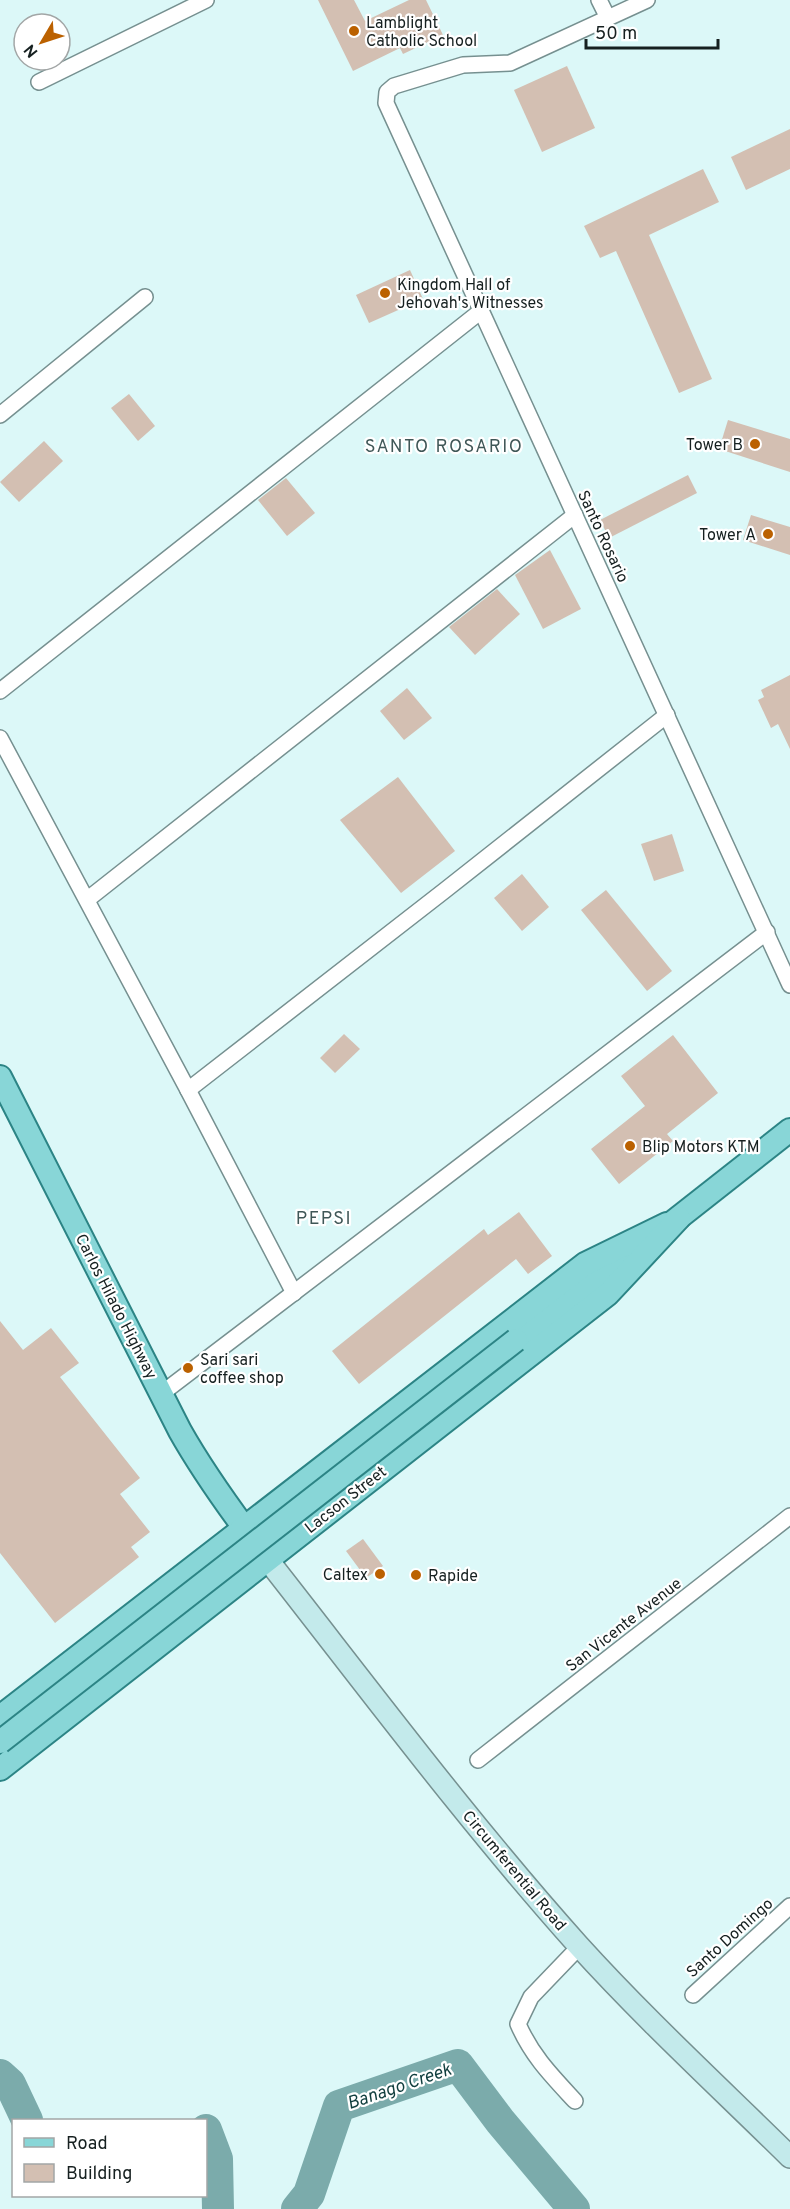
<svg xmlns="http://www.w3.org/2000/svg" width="790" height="2209" font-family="Overpass,sans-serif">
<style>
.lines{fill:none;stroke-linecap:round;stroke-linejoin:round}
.river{stroke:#7babab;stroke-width:32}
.building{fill:#d3bfb2}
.minor-casing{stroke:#769090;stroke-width:18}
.secondary-casing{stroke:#769090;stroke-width:24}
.primary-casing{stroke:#2c8485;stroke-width:26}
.minor{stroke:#fff;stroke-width:15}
.secondary{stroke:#c3eaeb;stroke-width:21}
.primary{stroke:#88d6d7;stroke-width:22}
.primary-bridge-casing{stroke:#2c8485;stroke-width:26;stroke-linecap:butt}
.primary-bridge{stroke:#88d6d7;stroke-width:22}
.poi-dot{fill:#bb6100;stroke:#fff;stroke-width:2}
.labels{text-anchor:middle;stroke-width:4.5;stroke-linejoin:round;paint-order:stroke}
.poi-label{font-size:16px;fill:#162020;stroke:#fff;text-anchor:start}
.street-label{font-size:16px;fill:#162020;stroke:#fff}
.neighbourhood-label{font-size:18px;letter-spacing:1.5px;fill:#3f5757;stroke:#fff}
.water-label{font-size:18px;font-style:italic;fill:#103e3e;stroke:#fff}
</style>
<rect width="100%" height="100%" fill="#dcf8f8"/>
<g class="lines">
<g class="river">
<polyline points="0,2075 10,2084 27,2120"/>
<polyline points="206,2130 217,2159 218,2209"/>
<polyline points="297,2209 309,2194 339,2106 458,2065 500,2121 574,2209"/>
</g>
</g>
<g class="building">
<polygon points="318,0 354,0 365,21 409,0 426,0 443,35 403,54 400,48 353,71"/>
<polygon points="567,66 595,128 542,152 514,90"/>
<polygon points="790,129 790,169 746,190 731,157"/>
<polygon points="703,169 719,202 649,235 712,379 679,393 616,251 600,258 584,226"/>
<polygon points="410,270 423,299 369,323 356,295"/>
<polygon points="129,394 155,426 138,441 111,408"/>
<polygon points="728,420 790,439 790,472 719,449"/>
<polygon points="44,441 63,461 19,502 0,482"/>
<polygon points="688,475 697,493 609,538 600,520"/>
<polygon points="286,478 315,513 287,536 258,500"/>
<polygon points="751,515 790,527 790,555 743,540"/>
<polygon points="550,550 581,609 543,629 515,575"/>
<polygon points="497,589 520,614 475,655 449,627"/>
<polygon points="790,675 790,749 778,724 771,728 758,700 764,697 761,690"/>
<polygon points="407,688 432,718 404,740 380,711"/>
<polygon points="398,777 455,851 401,893 340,820"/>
<polygon points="672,834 684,871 654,881 641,844"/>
<polygon points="522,874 549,907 522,931 494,898"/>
<polygon points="606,890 672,971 647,991 581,910"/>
<polygon points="344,1034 360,1049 335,1073 320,1058"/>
<polygon points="673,1035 718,1093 667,1134 673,1141 619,1184 591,1149 645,1106 621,1076"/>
<polygon points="519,1212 552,1256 528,1274 516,1259 359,1384 332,1351 484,1229 488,1235"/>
<polygon points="0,1321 23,1350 51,1328 79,1363 60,1377 140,1478 120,1494 150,1532 131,1547 139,1557 55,1623 0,1553"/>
<polygon points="363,1539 383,1566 366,1578 346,1551"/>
</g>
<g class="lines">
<g class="minor-casing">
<g id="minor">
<polyline points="599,0 608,18"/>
<polyline points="647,0 510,63 463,65 394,86 387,92 386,103 790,985"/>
<polyline points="39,82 206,0"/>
<polyline points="0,415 145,297"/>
<polyline points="0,691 481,311"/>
<polyline points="0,738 188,1090 444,891 667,715"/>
<polyline points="88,899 575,515"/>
<polyline points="188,1090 294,1293"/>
<polyline points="161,1394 767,932"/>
<polyline points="478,1760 790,1516"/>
<polyline points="693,1995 790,1906"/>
<path d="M 575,2101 C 551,2075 532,2056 518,2024 L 531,1997 L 579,1947"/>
</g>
</g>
<g class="secondary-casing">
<path id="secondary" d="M 267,1559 C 369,1689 468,1822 578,1945 C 645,2019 719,2087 790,2157"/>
</g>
<g class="primary-casing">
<g id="primary">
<path d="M 0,1077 L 180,1431 C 202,1470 227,1505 254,1541"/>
<polyline points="668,1226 790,1130"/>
<polyline points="516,1340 632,1253"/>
<polyline points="0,1717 585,1264 667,1224"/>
<polyline points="0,1769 608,1294 679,1218"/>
</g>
</g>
<use href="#minor" class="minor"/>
<use href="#secondary" class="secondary"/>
<use href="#primary" class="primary"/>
<g class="primary-bridge-casing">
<polyline id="primary-bridge" points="0,1742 516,1340"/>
</g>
<use href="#primary-bridge" class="primary-bridge"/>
</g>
<g class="poi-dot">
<circle cx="354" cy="31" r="6"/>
<circle cx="385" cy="293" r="6"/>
<circle cx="755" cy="444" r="6"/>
<circle cx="768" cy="534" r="6"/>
<circle cx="630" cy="1146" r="6"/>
<circle cx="188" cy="1368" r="6"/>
<circle cx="380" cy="1574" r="6"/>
<circle cx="416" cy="1575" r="6"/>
</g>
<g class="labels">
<g class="poi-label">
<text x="366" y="28">Lamblight<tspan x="366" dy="18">Catholic School</tspan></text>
<text x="397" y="290">Kingdom Hall of<tspan x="397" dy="18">Jehovah's Witnesses</tspan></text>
<text x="743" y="450" text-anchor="end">Tower B</text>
<text x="756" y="540" text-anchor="end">Tower A</text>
<text x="642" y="1152">Blip Motors KTM</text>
<text x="200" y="1365">Sari sari<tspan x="200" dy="18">coffee shop</tspan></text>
<text x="368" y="1580" text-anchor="end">Caltex</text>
<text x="428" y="1581">Rapide</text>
</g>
<g class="street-label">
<text transform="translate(604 536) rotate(65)" y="6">Santo Rosario</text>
<text transform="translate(117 1306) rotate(63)" y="6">Carlos Hilado Highway</text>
<text transform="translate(345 1499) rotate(-38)" y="6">Lacson Street</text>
<text transform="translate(623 1624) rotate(-38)" y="6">San Vicente Avenue</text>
<text transform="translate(515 1870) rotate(50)" y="6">Circumferential Road</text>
<text transform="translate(729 1937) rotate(-42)" y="6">Santo Domingo</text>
</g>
<g class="neighbourhood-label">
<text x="444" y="452">SANTO ROSARIO</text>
<text x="324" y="1224">PEPSI</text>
</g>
<g class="water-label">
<text transform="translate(399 2086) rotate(-19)" y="6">Banago Creek</text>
</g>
</g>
<rect x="12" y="2119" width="195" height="78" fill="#ffffff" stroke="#a2a6a6" stroke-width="1.5"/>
<rect x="24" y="2138" width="30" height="9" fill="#88d6d7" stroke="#a2a6a6" stroke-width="1.5"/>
<text x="66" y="2149" font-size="18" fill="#162020">Road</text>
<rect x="24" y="2164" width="30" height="18" fill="#d3bfb2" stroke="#a2a6a6" stroke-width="1.5"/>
<text x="66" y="2179" font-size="18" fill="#162020">Building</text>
<g transform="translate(42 42) rotate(231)"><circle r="28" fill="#ffffff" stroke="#a2a6a6" stroke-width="1.5"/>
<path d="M0-4.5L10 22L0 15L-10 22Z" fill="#bb6100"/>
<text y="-9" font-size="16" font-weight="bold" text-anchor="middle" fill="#162020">N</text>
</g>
<path d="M586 39v9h132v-9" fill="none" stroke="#162020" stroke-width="3"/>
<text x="595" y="39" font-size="18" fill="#162020" stroke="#ffffff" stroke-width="4.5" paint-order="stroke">50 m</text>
</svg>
